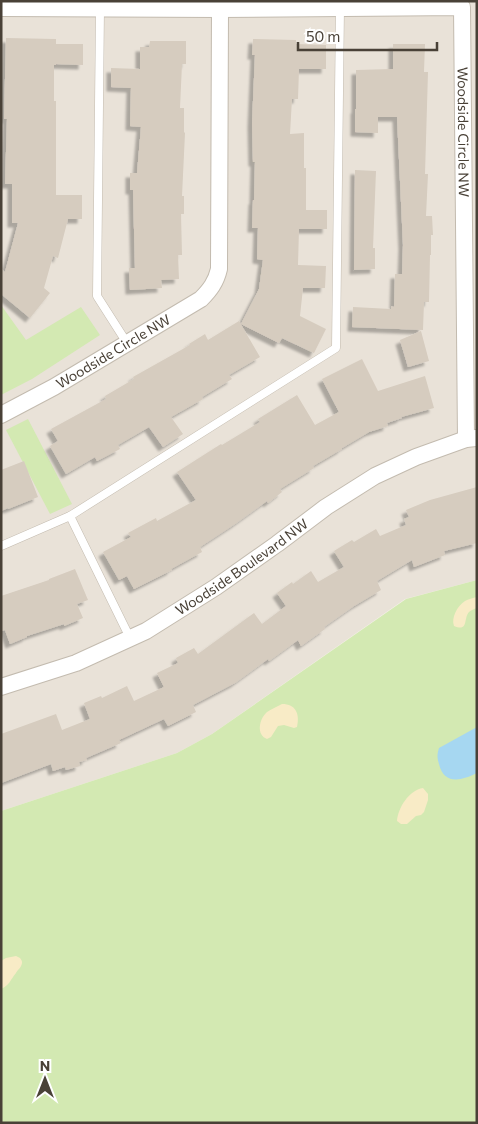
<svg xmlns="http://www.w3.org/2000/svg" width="478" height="1124" font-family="Commissioner,sans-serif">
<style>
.residential{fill:#e9e2d8}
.green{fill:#d3e9b2}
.sand{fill:#f8ebc6}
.water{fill:#a6d7f1}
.building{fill:#d6ccbf;filter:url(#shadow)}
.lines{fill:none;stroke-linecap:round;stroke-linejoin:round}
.lane-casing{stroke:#c3bbaf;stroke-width:9}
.street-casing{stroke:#c3bbaf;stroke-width:18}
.lane{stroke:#fff;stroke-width:8}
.street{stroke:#fff;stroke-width:16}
.labels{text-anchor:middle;stroke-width:4;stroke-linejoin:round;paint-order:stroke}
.street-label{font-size:14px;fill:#494137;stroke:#fff}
</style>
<defs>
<filter id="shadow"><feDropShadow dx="-4.5" dy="4.5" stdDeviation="1" flood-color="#0004"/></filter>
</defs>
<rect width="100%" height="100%" fill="#f5f1e9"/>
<polygon class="residential" points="1,1 477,1 477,580 405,599 212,734 177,753 1,811"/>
<g class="green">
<polygon points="1,305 26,340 81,307 100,335 32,379 1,395"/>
<polygon points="28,419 72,504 50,514 6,430"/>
<polygon points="477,580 477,1123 1,1123 1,811 177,753 212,734 406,599"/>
</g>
<g class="sand">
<path d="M 477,597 L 477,608 C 474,609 471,610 469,612 C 463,619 469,632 454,626 C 451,618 457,606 465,601 C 468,599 473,598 477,597 Z"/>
<path d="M 282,704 C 296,704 300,714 297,727 L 294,728 L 284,725 L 278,726 L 271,737 L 267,739 C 256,735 259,719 267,712 C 271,709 277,707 282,704 Z"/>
<path d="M 423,788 L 428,794 L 428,800 L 424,812 L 421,815 L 416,816 L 407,824 L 401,824 L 397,821 C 398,808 409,790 423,788 Z"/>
<path d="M 16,956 L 20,958 C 22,961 23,962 21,966 C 21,967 16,972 16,973 C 10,980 10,985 1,989 L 1,961 L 6,958 Z"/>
</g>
<path class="water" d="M 477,727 L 477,773 C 461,781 444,785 439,764 C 437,758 437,754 439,748 Z"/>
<g class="building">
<polygon points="6,38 56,39 56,44 83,44 83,65 56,64 56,65 54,65 54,101 56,101 56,195 82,195 82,219 68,219 58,258 53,256 44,288 50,293 30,318 1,294 1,269 5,272 18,223 12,223 12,184 5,184 7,119 4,119"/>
<polygon points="253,39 296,40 296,44 326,45 326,69 299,69 298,99 292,99 290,134 304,133 304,168 306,168 306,210 327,210 327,229 299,229 298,265 326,266 325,288 303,288 300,316 326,329 314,353 282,338 279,343 241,324 259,289 263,260 257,259 258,228 252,228 253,200 254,200 255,162 253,162 252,123 255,55 252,55"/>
<polygon points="150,41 186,41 186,64 182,64 180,108 184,108 184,132 185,133 182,196 184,196 184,214 181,214 182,255 178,255 179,279 161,280 162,288 130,290 129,268 135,268 133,190 130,190 130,173 137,173 141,127 130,126 131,88 111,87 111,68 140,69 140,47 149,47"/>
<polygon points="393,44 425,44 424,72 428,72 425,174 428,174 426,216 432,216 433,235 431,235 431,255 430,255 429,302 424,302 423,330 352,327 353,307 391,309 391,306 394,307 395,274 402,274 403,245 397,117 378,117 378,133 355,132 355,109 356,109 356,70 393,69"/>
<polygon points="355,170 376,171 373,248 375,248 375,269 354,270 354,271"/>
<polygon points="239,321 260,357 229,375 232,379 202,397 203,399 171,417 183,434 163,447 149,427 118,445 120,449 97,461 95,457 66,474 50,446 58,441 51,429 106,399 105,396 134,379 133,377 190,345 189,344 205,334 208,340"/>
<polygon points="421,331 429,361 408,367 400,340"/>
<polygon points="362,359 378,391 425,376 434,408 401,417 402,418 387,423 388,426 369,432 342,448 342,449 313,466 314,468 280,489 282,492 268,503 267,501 235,524 200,547 202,552 171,569 172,570 134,589 127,576 119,580 103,552 131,537 128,533 156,518 157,521 196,500 177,472 221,444 222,445 260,422 258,419 297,395 315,425 339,412 322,379"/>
<polygon points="24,461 38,497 8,509 8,508 1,511 1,470"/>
<polygon points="477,487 477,543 444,551 445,555 414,567 412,560 377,581 381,590 354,606 324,627 325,629 301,646 298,640 269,661 268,659 235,683 193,705 196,712 168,726 164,719 119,740 121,743 86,758 87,760 79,762 80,766 66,770 65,767 53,771 51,764 1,783 1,734 56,714 62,730 90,719 84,703 101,696 102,698 127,686 134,701 164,687 157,673 178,663 176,658 194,648 198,654 254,613 262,624 286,606 277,593 292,582 293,584 311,571 318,582 344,567 334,551 352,540 354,542 376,529 380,536 406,525 404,519 409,517 406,510 430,500"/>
<polygon points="75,569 88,600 77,604 83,618 64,626 64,624 27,636 27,637 10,644 5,630 1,631 1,596 49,580 49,579"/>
</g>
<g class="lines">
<g class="lane-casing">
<g id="lane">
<polyline points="100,9 97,296 127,343"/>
<polyline points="70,516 130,638"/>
<polyline points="1,546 70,516 336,348 340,8"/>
</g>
</g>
<g class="street-casing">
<g id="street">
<path id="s1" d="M 1,8 L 220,9 L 462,7 L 466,439"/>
<path id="s2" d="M 1,415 L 54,387 L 201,299 C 210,290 216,282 219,269 L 220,9"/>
<path id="s3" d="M 1,687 L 76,663 L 146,631 L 216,587 L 277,544 L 326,507 L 375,476 L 416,457 L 466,439 L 476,438"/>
</g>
</g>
<use href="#lane" class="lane"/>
<use href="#street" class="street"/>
</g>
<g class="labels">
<g class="street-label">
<text dy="5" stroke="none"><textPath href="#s1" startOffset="586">Woodside Circle NW</textPath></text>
<text dy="5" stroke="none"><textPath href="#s2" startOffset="129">Woodside Circle NW</textPath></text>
<text dy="5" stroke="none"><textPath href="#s3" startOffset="271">Woodside Boulevard NW</textPath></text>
</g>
</g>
<rect width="478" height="1124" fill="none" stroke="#494137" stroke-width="5"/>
<g transform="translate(45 1079)" stroke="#ffffff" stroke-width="4" paint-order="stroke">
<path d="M0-4L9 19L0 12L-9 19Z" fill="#494137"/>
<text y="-8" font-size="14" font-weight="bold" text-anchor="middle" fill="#494137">N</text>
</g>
<path d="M298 42v8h139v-8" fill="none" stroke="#494137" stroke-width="2.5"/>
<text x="306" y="42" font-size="15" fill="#494137" stroke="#ffffff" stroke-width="4" paint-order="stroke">50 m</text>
</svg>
